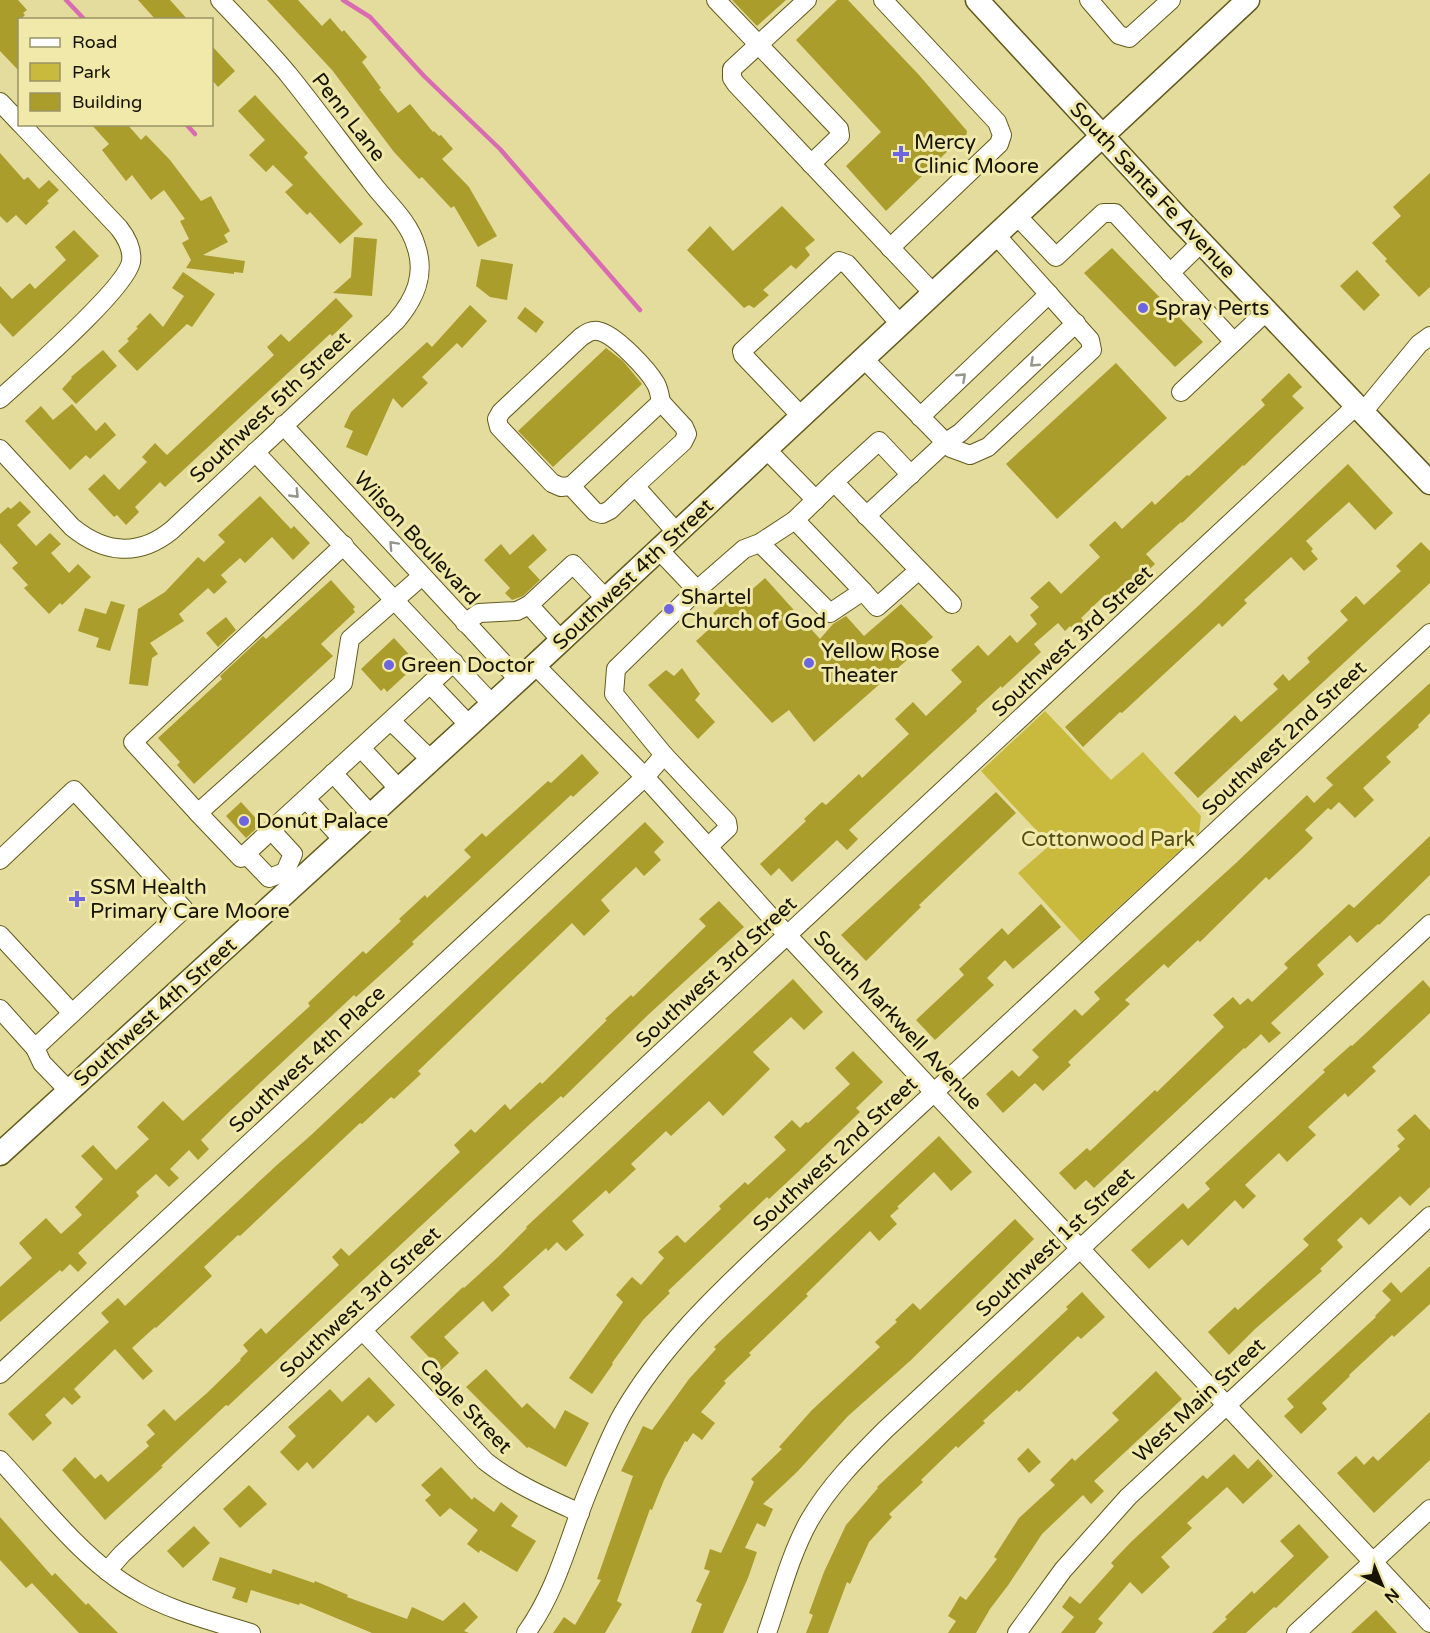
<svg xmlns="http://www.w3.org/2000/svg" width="1430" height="1633" font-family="'Varela Round',sans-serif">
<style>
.green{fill:#c9ba3d}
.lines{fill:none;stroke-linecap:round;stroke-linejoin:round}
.stream{stroke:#d96bb3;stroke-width:4.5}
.building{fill:#aa9d2c}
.minor-casing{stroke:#625a1b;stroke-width:20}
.major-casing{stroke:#625a1b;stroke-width:25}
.minor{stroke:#fff;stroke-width:18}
.major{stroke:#fff;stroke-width:22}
.oneway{stroke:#96958c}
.poi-dot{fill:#6e65e0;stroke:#f1e9a9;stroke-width:2}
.labels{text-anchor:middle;stroke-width:6;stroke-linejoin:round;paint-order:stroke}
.street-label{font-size:21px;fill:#161300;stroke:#f1e9a9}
.poi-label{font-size:21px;fill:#161300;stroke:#f1e9a9;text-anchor:start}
.park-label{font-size:21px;fill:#554e14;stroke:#f1e9a9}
</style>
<rect width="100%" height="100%" fill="#e3dc9c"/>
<polygon class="green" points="1045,711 1111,780 1143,752 1201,816 1199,833 1081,942 1018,873 1050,845 981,771"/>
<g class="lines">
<g class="stream">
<polyline points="66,0 85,20"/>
<polyline points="343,0 370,17 424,76 500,149 640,310"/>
<polyline points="186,124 195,134"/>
</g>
</g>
<g class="building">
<polygon points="0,0 18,0 27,10 23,13 25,15 20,20 20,72 0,51"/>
<polygon points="138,0 170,0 188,20 156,20"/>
<polygon points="267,0 298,0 322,26 330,18 342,32 344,30 367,57 362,62 381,88 379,89 398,113 410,104 433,132 434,131 439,136 441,135 453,149 442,159 469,187 497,236 478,247 454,206 451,208 422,177 419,179 394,152 332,70"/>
<polygon points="732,0 786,0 757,26"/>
<polygon points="837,0 848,0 919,75 967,131 966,138 957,142 886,211 846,166 881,132 796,40"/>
<polygon points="212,46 235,71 218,87 212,80"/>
<polygon points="255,95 308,153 304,157 363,224 340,244 310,212 307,215 285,192 293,185 273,165 266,172 249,155 265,140 238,111"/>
<polygon points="91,124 127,124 141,140 146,135 170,160 201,201 211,196 230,231 224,235 228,242 203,255 245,261 243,273 234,272 234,274 186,268 191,260 182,243 189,239 180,221 185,219 164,190 151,200 132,175 126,181 102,150 109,144"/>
<polygon points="0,153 24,180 28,177 39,189 49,180 59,190 47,201 49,203 26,225 16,215 7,223 0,216"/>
<polygon points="1430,173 1430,287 1419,297 1385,261 1387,259 1372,243 1401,216 1393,207"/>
<polygon points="782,206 815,240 805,248 810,255 796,269 791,265 763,290 769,295 754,308 749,305 744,308 687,250 710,226 733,251"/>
<polygon points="74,230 99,256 13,337 0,323 0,286 12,299 30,283 35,289 66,260 55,247"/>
<polygon points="354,237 377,239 372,296 333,293 351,277"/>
<polygon points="1112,248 1203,342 1175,367 1084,273"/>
<polygon points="481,259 513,264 507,300 490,297 476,286"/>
<polygon points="1357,270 1380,295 1364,311 1340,286"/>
<polygon points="183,272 215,294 192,327 187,324 137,371 118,351 129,341 127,339 138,328 136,327 150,313 163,327 184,296 172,288"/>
<polygon points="336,298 353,316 332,336 330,334 165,487 160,482 135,507 139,512 126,525 117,515 114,517 88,489 104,474 119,490 147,462 142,457 155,443 167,455 274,355 267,347 281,334 289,342"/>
<polygon points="470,305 487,321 462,348 457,343 422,377 428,383 402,408 393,398 367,456 346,447 353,431 344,427 351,412 427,342 432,347"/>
<polygon points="525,307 544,322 536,333 517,318"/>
<polygon points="606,348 623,361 642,384 553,467 518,431"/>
<polygon points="103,350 117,366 76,404 62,389 72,378 71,377"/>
<polygon points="1116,363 1167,418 1057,519 1006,464"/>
<polygon points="1289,373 1302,387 1292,396 1304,408 1244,466 1243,465 1182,523 1181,522 1146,554 1155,564 1113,603 1105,595 1081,618 1088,626 1078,635 1070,626 1065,631 1058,623 1034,644 1041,652 1002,688 1001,686 976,709 977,711 849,830 858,839 847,850 837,840 792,882 779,868 771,876 760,864 806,821 804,819 822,802 826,805 859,774 862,778 909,734 895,719 913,702 926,716 962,682 951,670 978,645 988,656 1010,635 1017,643 1037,624 1030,615 1039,607 1030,598 1049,581 1061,594 1100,557 1089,545 1115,521 1122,529 1152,501 1155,505 1187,475 1189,476 1265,405 1261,400"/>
<polygon points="72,404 96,431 105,422 116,435 90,459 86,455 70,470 25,421 41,406 53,420"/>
<polygon points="1348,464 1393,513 1375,530 1349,502 1306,541 1313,549 1311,551 1318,559 1304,571 1291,557 1244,600 1247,603 1222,627 1219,623 1122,713 1120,712 1083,747 1065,727 1196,608"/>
<polygon points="260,496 291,529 294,526 310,543 293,560 272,537 245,563 240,558 221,575 227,582 214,594 208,588 179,614 184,621 150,643 158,654 152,658 148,686 129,684 138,609 165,592 198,557 204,562 225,542 218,535"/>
<polygon points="20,501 31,512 17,525 36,546 50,533 61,544 51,553 69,573 78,564 91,577 62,605 60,603 49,614 24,588 28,585 12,568 18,563 0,543 0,514 8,507 11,509"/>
<polygon points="533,534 547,550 528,567 540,580 523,596 512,600 505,593 510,588 484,560 501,544 510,555"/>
<polygon points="1421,542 1430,551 1430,583 1198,798 1174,773 1235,715 1241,722 1278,689 1273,684 1283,674 1289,681 1310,662 1307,658 1348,620 1340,611 1356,596 1364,605 1401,571 1396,566"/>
<polygon points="765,578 820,639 833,624 846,616 864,636 901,604 933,637 814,742 789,710 772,723 696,641 719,620 713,613 736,593 741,599"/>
<polygon points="331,580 355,607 353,609 355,612 321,644 333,656 194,784 177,765 180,762 158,738 222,679 220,676 263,636 266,639"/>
<polygon points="111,601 125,605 110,651 96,647 99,638 78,631 85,608 106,614"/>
<polygon points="226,617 236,630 218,647 206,633"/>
<polygon points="394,638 414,660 411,663 414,667 387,692 384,688 381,691 361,669"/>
<polygon points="682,668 700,694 695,700 715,722 698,739 648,685 666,670 674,676"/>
<polygon points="1430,683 1430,713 1418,725 1419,727 1386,757 1391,762 1363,788 1374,800 1355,818 1339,802 1331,810 1328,808 1305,830 1313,838 1300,851 1269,880 1266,877 1200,942 1198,940 1168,968 1164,964 1125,1000 1130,1004 1068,1062 1071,1065 1043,1091 1035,1083 1003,1113 986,1094 1012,1070 1019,1077 1039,1057 1032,1050 1075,1009 1082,1016 1100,999 1094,992 1236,863 1307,795 1314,803 1333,785 1326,778"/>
<polygon points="582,754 599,773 573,797 571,795 412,942 414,944 387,969 356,997 354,995 230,1111 201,1140 209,1149 198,1160 189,1150 170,1169 179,1178 169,1187 156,1174 136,1192 139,1196 78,1253 87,1263 78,1272 70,1264 62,1272 60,1270 0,1322 0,1287 32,1258 19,1243 46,1218 61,1234 82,1215 75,1207 103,1179 81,1156 93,1145 116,1170 149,1139 137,1127 163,1101 183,1121 310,1006 308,1003 363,951 366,954 401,921 399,919 425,895 427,898 471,857 464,850 482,833 486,837 548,781 551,783"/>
<polygon points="996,792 1016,813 919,905 921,907 866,961 841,935"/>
<polygon points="241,802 261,824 246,838 226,816"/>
<polygon points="645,822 664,842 654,852 661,860 644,876 636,867 601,900 610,911 584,936 572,923 418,1071 421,1074 394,1099 391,1097 362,1124 360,1123 240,1236 238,1235 204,1267 212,1276 156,1328 155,1327 132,1348 153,1371 143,1380 115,1349 74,1389 81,1397 72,1405 64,1397 45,1415 52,1423 33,1441 8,1414 109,1322 101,1313 118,1298 125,1306 278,1164 309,1137"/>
<polygon points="1430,836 1430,875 1379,925 1378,924 1357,943 1350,935 1317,965 1324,974 1271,1023 1281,1033 1269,1043 1261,1034 1245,1049 1244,1048 1094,1188 1086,1180 1075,1190 1059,1173 1087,1148 1090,1151 1155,1090 1157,1092 1224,1027 1213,1015 1233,997 1240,1005 1248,998 1252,1002 1288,968 1284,964 1349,904 1354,908"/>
<polygon points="719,901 744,927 649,1014 563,1098 561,1096 530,1124 228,1406 226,1405 161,1466 163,1467 105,1520 62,1470 75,1457 95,1479 101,1474 108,1482 149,1446 146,1442 155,1434 147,1425 164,1409 175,1421 207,1393 241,1360 240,1359 248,1351 243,1345 261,1328 266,1334 339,1265 332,1257 341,1248 349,1256 460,1152 454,1145 471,1129 475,1133 505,1104 510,1110 540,1082 542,1084 607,1020 605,1019 631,995 633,997 706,926 699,919"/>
<polygon points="1041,904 1061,927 1013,969 1005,960 987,978 994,985 935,1040 916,1020 964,975 959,969 1002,928 1008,935"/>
<polygon points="793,979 823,1012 804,1030 791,1017 753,1052 770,1069 723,1116 709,1101 671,1136 666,1131 631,1164 636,1169 609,1194 606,1190 572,1221 584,1235 566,1251 557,1242 548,1251 546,1248 503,1287 510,1295 492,1312 483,1301 444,1337 459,1353 441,1370 410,1337 463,1287 464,1288 498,1257 527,1228 526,1227"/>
<polygon points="1423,980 1430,988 1430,1013 1372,1067 1376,1071 1348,1097 1345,1093 1308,1127 1316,1135 1287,1162 1279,1153 1245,1185 1256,1196 1243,1209 1235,1200 1188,1246 1182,1239 1149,1269 1131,1250 1183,1203 1188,1209 1210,1189 1205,1183 1325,1072 1323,1070 1351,1045 1352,1046"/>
<polygon points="853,1051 883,1082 856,1108 860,1112 797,1173 769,1199 767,1197 668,1291 670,1293 643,1320 612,1363 613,1364 592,1394 569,1378 623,1302 616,1295 632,1277 641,1285 664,1258 658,1252 677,1235 685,1243 721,1209 719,1206 745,1182 748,1185 786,1150 774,1137 792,1120 800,1128 806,1122 808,1123 850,1084 835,1068"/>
<polygon points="1415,1114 1430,1130 1430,1187 1410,1206 1400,1196 1369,1225 1361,1217 1337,1240 1343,1247 1320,1269 1322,1271 1255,1329 1229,1355 1208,1332 1235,1307 1238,1310 1309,1245 1303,1239 1400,1149 1397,1146 1405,1139 1397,1130"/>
<polygon points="939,1136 972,1172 951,1191 934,1172 897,1207 899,1208 890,1216 897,1224 879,1241 870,1231 806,1294 808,1296 749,1353 751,1355 724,1381 726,1383 701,1412 715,1423 702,1440 693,1433 687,1442 685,1441 664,1480 652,1510 650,1509 617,1601 622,1604 605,1633 553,1633 564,1617 575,1625 601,1580 597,1579 633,1476 621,1471 643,1426 652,1430 689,1379 716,1349 714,1347"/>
<polygon points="1015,1219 1034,1239 910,1361 848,1416 797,1472 763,1504 773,1509 765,1527 757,1523 745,1548 757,1552 748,1578 723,1633 691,1633 702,1604 696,1601 710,1571 704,1569 710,1549 721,1553 754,1482 751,1479 782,1449 779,1447 812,1410 880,1347 875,1342 897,1322 895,1320 913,1303 920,1310"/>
<polygon points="1430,1266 1430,1304 1394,1337 1392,1335 1349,1375 1350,1376 1322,1403 1327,1409 1301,1434 1284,1416 1294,1407 1287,1399 1376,1317 1375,1316 1391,1300 1382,1291 1391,1282 1401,1293"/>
<polygon points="1082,1292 1105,1317 1081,1339 1078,1336 1019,1392 1017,1390 983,1421 985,1423 958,1448 956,1446 921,1480 923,1482 889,1514 892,1517 869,1542 850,1584 847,1582 828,1633 806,1633 813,1615 809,1613 824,1572 846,1525 878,1488 877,1487 1068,1309 1066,1307"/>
<polygon points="486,1369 522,1408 527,1403 555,1429 565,1410 589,1423 566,1467 529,1447 527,1448 466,1387"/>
<polygon points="1156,1371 1182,1399 1094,1481 1104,1491 1091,1504 1083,1495 1042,1534 1009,1584 990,1609 976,1633 948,1633 956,1621 948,1616 960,1596 966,1600 997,1559 994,1557 1019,1518 1055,1485 1050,1480 1072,1458 1075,1461 1119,1420 1112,1413"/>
<polygon points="369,1377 395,1405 376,1423 368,1415 313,1469 307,1462 298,1471 280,1452 296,1436 288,1427 330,1389 342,1402"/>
<polygon points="1430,1412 1430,1460 1374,1513 1337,1473 1356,1456 1364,1465 1373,1456 1378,1461"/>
<polygon points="1028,1448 1041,1462 1029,1473 1017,1459"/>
<polygon points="1234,1454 1248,1469 1258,1459 1273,1476 1243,1504 1227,1487 1187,1523 1192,1528 1161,1557 1170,1567 1142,1594 1130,1582 1098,1619 1103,1623 1095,1633 1061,1633 1074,1617 1062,1607 1070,1596 1080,1604 1114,1566 1111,1563 1131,1542 1203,1475 1207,1479"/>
<polygon points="441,1467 472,1500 474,1497 494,1512 501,1502 518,1516 511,1526 536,1541 517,1572 480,1550 479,1553 467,1544 478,1530 450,1508 440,1517 425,1500 431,1495 421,1485"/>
<polygon points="249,1485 267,1504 240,1528 223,1509"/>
<polygon points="0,1517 52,1576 55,1573 86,1605 88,1603 118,1633 79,1633 32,1583 26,1588 0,1560"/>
<polygon points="1299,1524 1329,1557 1276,1608 1274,1607 1246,1633 1212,1633 1227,1619 1225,1617 1252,1591 1254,1594 1294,1556 1280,1541"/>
<polygon points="194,1526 210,1543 183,1568 167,1551"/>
<polygon points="220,1557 271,1574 273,1569 314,1583 315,1581 348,1595 347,1597 407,1619 412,1607 443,1621 464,1602 478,1617 464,1631 469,1633 372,1633 300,1603 299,1605 251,1590 247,1603 232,1598 236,1588 212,1580"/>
<polygon points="1376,1610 1397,1633 1351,1633"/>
</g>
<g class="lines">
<g class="minor-casing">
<g id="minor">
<polyline points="716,0 839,129 840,136 811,164"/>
<polyline points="807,0 732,69 732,78 736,84 934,294"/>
<polyline points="883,0 997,122 1002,135 999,144 890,248"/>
<polyline points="1089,0 1119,35 1129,38 1171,0"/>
<polyline points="0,102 20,123"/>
<polyline points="1017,216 1056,257 1103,213 1115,213 1234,342"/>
<polyline points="1170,273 1202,242"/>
<polyline points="864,359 951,448 970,455 988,447 1092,350 1090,340 1002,242 999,233"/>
<polyline points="1181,392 1268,310"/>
<path d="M 0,399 C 26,375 125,290 131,262 C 133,249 126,237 119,228 L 21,124"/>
<polyline points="1363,412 1419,344 1430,336"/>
<polyline points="802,417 743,355 742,351 839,261 847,264 901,325"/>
<polyline points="920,417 1049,294"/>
<polyline points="283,425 519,680"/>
<path d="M 0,449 L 72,527 C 105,554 139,557 172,530 L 396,321 C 415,299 426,275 416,246 C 409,221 387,203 372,183 C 344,147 317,110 288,74 C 266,48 243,24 220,0"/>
<polyline points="767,450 816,500"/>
<polyline points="255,452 492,704"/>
<polyline points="834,482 879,441 911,475"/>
<path d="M 571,486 L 561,487 L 552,483 L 499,427 L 497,419 L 501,412 L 581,337 C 587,333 591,330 598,331 C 615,334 648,370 656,384 C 659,390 660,396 661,402"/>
<polyline points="635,486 683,442 687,434 684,427 661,402 571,486 595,512 602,514 610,510 635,486 677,533"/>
<polyline points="866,516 946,442 960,433 1076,323"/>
<polyline points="760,543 830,613 863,591 795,520"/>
<polyline points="659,550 697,590 744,549 760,543 795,520 834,482 952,604"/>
<polyline points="422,576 350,639 343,683 198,813 241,858 454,662"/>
<polyline points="863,591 877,607 919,570"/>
<polyline points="465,623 479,613 517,611 529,605"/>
<polyline points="561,640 529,605 573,564 606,599"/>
<polyline points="535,665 645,777 788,936 1430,1623"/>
<polyline points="430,684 469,725"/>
<polyline points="391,721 431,760"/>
<polyline points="361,748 399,789"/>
<polyline points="664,755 727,822 728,828 708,847"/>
<polyline points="333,773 371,815"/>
<polyline points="306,799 343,840"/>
<polyline points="198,813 133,742 344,545"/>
<polyline points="271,830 293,854 285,872 295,884"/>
<polyline points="246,854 269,878 285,872"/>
<polyline points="0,860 74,790 184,909 35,1048 42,1063 69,1091"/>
<polyline points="0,935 72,1013"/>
<polyline points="0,1009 35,1048"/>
<path d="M 363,1331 L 485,1461 C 514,1484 547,1498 580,1513"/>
<polyline points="0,1374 645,777 664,755 614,694 616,669 697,590"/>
<path d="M 0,1460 C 40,1503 84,1561 135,1590 C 170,1611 212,1621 251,1633"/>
<polyline points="107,1571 122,1554 1357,405"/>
<path d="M 526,1633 C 560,1586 570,1531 593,1479 C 602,1457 611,1434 623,1413 C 660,1349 713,1298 766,1248 L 1430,633"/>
<path d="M 767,1633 C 780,1596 790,1555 809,1521 C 829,1486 857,1458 886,1429 L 1430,924"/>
<polyline points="1017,1633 1063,1570 1128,1497 1430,1216"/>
<polyline points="1296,1633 1430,1509"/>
</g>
</g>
<g class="major-casing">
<g id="major">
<polyline points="977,0 1179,219 1430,483"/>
<polyline points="0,1154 535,665 1248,0"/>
</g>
</g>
<use href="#minor" class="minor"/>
<use href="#major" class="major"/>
</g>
<defs><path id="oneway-chevron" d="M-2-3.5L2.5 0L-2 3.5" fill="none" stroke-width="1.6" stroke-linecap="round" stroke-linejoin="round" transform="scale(1.5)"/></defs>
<g class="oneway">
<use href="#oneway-chevron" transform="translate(1034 363) rotate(137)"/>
<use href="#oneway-chevron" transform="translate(962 377) rotate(-43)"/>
<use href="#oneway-chevron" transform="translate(295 494) rotate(46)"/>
<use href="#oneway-chevron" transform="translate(393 545) rotate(-133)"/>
</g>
<g class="poi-dot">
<path d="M898 145h6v6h6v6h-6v6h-6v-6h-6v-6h6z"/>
<circle cx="1143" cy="308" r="6"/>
<circle cx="669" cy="609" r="6"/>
<circle cx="809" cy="663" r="6"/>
<circle cx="389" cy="665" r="6"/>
<circle cx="244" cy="821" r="6"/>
<path d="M74 890h6v6h6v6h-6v6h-6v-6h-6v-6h6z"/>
</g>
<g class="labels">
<g class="street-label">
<text transform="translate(349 117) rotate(52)" y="7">Penn Lane</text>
<text transform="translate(1153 190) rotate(47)" y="7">South Santa Fe Avenue</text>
<text transform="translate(270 407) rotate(-43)" y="7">Southwest 5th Street</text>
<text transform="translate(417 538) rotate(47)" y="7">Wilson Boulevard</text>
<text transform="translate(633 574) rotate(-43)" y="7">Southwest 4th Street</text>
<text transform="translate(1072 641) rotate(-43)" y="7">Southwest 3rd Street</text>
<text transform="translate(1284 738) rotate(-43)" y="7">Southwest 2nd Street</text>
<text transform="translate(716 972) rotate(-43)" y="7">Southwest 3rd Street</text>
<text transform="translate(155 1012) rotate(-42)" y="7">Southwest 4th Street</text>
<text transform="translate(898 1020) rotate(47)" y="7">South Markwell Avenue</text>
<text transform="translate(307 1059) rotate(-43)" y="7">Southwest 4th Place</text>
<text transform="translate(835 1154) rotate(-43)" y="7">Southwest 2nd Street</text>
<text transform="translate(1055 1242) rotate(-43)" y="7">Southwest 1st Street</text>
<text transform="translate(360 1302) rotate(-43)" y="7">Southwest 3rd Street</text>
<text transform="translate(1199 1400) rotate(-43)" y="7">West Main Street</text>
<text transform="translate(466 1406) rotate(46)" y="7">Cagle Street</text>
</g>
<g class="poi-label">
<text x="914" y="149">Mercy<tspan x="914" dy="24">Clinic Moore</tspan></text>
<text x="1155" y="315">Spray Perts</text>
<text x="681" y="604">Shartel<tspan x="681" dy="24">Church of God</tspan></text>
<text x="821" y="658">Yellow Rose<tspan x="821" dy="24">Theater</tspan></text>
<text x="401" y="672">Green Doctor</text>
<text x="256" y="828">Donut Palace</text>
<text x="90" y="894">SSM Health<tspan x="90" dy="24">Primary Care Moore</tspan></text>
</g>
<g class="park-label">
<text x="1108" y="846">Cottonwood Park</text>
</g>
</g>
<rect x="18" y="18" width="195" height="108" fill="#f1e9a9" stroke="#999365" stroke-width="1.5"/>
<rect x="30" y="38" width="30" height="9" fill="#ffffff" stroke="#999365" stroke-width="1.5"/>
<text x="72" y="48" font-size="18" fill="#161300">Road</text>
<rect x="30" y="63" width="30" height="18" fill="#c9ba3d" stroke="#999365" stroke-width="1.5"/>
<text x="72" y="78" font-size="18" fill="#161300">Park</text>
<rect x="30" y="93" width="30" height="18" fill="#aa9d2c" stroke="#999365" stroke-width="1.5"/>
<text x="72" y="108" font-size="18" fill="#161300">Building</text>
<g transform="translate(1382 1585) rotate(137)" stroke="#f1e9a9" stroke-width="4.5" paint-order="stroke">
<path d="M0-4.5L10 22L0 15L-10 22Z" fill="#161300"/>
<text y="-9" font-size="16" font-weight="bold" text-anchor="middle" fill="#161300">N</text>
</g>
</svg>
